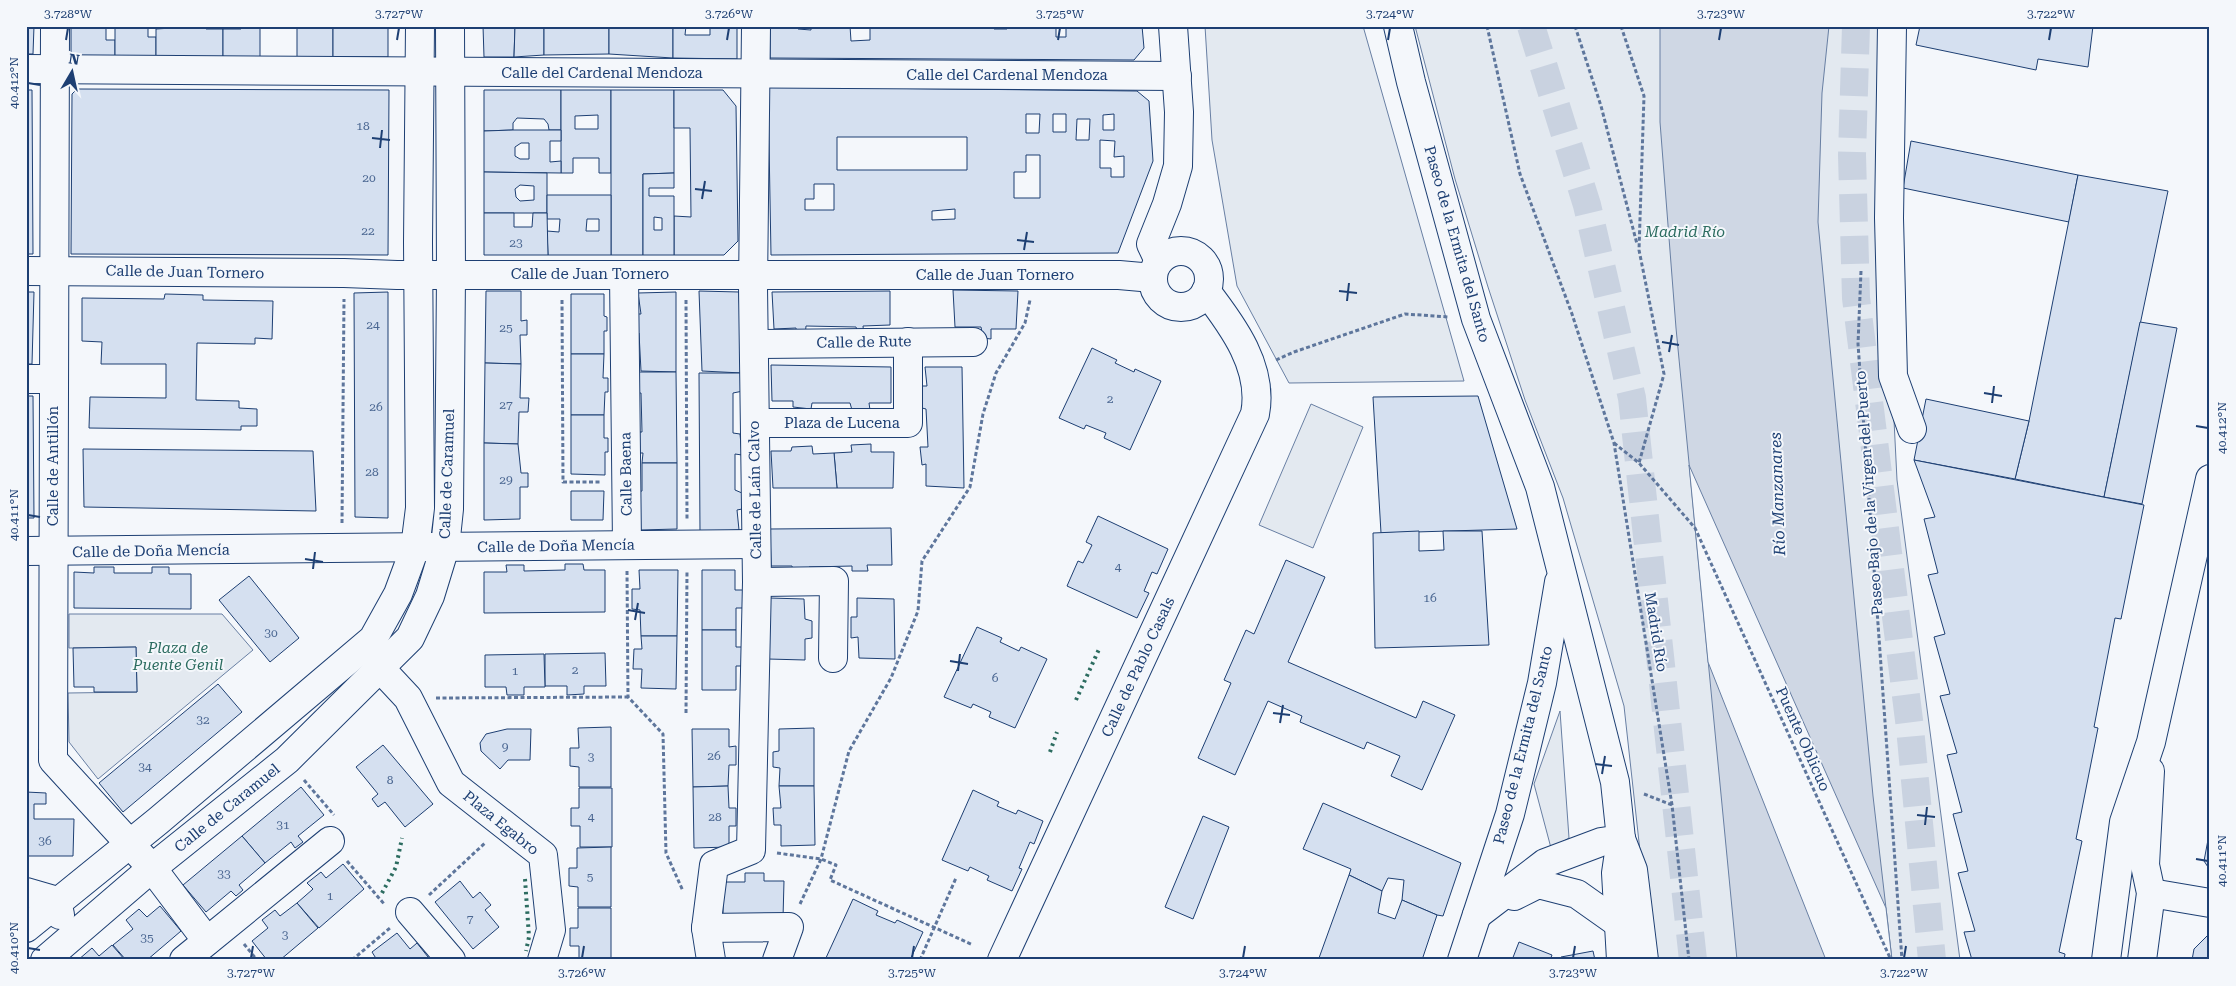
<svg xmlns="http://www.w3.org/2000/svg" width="2236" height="986" font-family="'Roboto Serif',serif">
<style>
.green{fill:#e3e9f0;stroke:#687fa3}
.water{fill:#cfd7e4;stroke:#687fa3}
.pier{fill:#f4f7fb;stroke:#687fa3}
.building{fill:#d5e0f0;stroke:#1d3f73;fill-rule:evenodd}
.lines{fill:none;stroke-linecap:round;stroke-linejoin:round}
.highway-tunnel{stroke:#c9d2e0;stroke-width:28;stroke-dasharray:28 14;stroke-linecap:butt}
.minor-casing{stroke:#1d3f73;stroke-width:30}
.highway-casing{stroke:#1d3f73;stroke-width:30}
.path{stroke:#5e769c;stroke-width:3;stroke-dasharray:4 2.5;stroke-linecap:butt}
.minor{stroke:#f4f7fb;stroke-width:28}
.highway{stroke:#f4f7fb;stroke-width:28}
.hedge{stroke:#2c6c60;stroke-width:4;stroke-dasharray:2.5 4;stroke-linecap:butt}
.ticks{fill:none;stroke:#1d3f73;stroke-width:2}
.labels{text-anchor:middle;stroke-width:4;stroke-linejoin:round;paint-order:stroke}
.number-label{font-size:12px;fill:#4b6792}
.street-label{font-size:15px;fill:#1d3f73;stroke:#f4f7fb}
.park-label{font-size:15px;font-style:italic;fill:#2c6c60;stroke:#f4f7fb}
.water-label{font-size:16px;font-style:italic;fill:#1d3f73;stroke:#f4f7fb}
.neatline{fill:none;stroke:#1d3f73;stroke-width:2}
.ticks-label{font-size:12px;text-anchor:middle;fill:#1d3f73}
</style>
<rect width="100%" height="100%" fill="#f4f7fb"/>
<g class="green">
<polygon points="1205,26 1363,26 1464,381 1289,383 1237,286 1212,140"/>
<polygon points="1415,26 1901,26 1887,280 1897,480 1960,960 1652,960 1624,706 1563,498 1525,400 1488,287 1455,179"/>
<polygon points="1311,404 1363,427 1313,548 1259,525"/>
<polygon points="69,614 222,614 253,650 98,779 69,742 68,693 137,692 136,647 69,648"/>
<polygon points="1560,711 1569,838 1551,848 1534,784"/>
</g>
<polygon class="water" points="1660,26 1829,26 1822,93 1818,222 1873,796 1892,960 1737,960 1676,328 1660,122"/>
<polygon class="pier" points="1689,465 1886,908 1892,960 1826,960 1708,662"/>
<g class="building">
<polygon points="26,26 34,26 33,54 26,54"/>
<polygon points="71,26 106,26 106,40 115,40 115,57 71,57"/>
<polygon points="115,26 148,26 148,37 156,37 156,57 115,57"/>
<polygon points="172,26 206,26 206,29 223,29 223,57 156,57 156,29 172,28"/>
<polygon points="241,26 260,26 260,57 223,57 223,29 241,29"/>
<rect x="297" y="26" width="36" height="31"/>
<rect x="333" y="26" width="55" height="31"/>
<polygon points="483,26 515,26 514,57 484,57"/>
<polygon points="515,26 544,26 544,55 514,57"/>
<polygon points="544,26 609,26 609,54 544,55"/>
<polygon points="609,26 673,26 673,58 609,54"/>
<polygon points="673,26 686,26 685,35 710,35 710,27 737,27 737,59 673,58"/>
<polygon points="770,26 798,26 798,29 811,30 811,26 850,26 851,41 870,40 870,26 994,26 994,29 1007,29 1007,26 1047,26 1056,27 1056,37 1066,37 1066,26 1142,26 1144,48 1134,60 770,58"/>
<polygon points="1920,26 2093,26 2088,67 2038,59 2036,70 1916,45"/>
<path d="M 768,87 L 1137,91 L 1149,101 L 1153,161 L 1118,253 L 771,255 ZM 1026,114 L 1040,114 L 1039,133 L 1026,133 ZM 1053,114 L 1066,114 L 1066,132 L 1053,132 ZM 1114,114 L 1114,130 L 1103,130 L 1103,115 ZM 1077,119 L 1090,119 L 1089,140 L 1076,140 ZM 837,137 L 967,137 L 967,170 L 837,170 ZM 1100,140 L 1115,141 L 1114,157 L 1124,156 L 1124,177 L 1111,177 L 1111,168 L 1100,168 ZM 1026,155 L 1040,155 L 1040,198 L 1014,198 L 1014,172 L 1026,172 ZM 814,184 L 834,184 L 834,210 L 805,210 L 805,199 L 814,199 ZM 955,209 L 955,219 L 932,220 L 932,211 Z"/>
<polygon points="77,89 389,90 388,255 71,254 72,94"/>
<polygon points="26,90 32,90 33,254 26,254"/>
<polygon points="484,90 561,90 561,130 549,130 548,124 544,119 517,118 513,123 513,130 484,131"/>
<path d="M 561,90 L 611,90 L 611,173 L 599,173 L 599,158 L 573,158 L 573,173 L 561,173 ZM 598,115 L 598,129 L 575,129 L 575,116 Z"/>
<polygon points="611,90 674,90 674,173 643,174 643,255 611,255"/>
<polygon points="674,90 723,90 736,106 738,241 724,255 674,255 674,216 691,217 690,128 674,128"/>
<path d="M 513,130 L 561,130 L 561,141 L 550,141 L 550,162 L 561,161 L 561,173 L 484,172 L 484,131 ZM 521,143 L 529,143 L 529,159 L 520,159 L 515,156 L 515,147 Z"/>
<polygon points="1911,141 2078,175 2069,222 1903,188"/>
<path d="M 484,172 L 547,173 L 547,213 L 484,213 ZM 520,185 L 534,186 L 534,200 L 520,201 L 516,197 L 515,189 Z"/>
<path d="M 674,173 L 674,188 L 649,188 L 649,196 L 674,196 L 674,255 L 643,255 L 643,174 ZM 654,217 L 662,218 L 662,230 L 654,230 Z"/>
<polygon points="2078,175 2168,191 2104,497 2015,479 2029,421"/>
<path d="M 547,195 L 611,195 L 611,255 L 548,255 L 547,231 L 559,232 L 560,219 L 547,219 ZM 587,219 L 599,219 L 599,231 L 586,231 Z"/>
<polygon points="484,213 514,213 514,227 532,227 533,213 547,213 548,255 484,255"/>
<polygon points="953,290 1018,291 1016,329 991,329 991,339 983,338 981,327 955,327"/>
<polygon points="486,291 521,291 521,321 527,320 527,335 520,335 521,364 485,363"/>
<polygon points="699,291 739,292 742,373 702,371"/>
<polygon points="890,291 890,325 863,326 864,336 859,336 856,327 806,326 805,337 797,336 796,328 774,329 772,292"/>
<polygon points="26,292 34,292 32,364 26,364"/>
<polygon points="388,292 388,518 355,517 354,293"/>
<polygon points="676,292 676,372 641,371 639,333 634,334 634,314 641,314 638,293"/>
<polygon points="165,294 203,295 203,300 273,301 272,339 255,338 255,344 197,343 196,400 239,401 239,408 257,409 257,426 241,426 241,430 89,428 90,397 166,398 166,364 101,364 102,342 82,341 82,298 164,299"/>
<polygon points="571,294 604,294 604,316 607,317 607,331 604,331 604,354 571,354"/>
<polygon points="2140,322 2177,328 2142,504 2104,497"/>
<polygon points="1092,348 1117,360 1115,363 1134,372 1135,369 1161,381 1130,450 1104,438 1106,433 1086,425 1084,429 1059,418"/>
<polygon points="571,354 604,354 603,378 608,378 608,392 605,392 604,415 571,415"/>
<polygon points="485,363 521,364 520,398 529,398 528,412 519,412 518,444 484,443"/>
<polygon points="771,365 891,367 891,403 869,403 870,410 852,410 850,403 812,403 811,409 793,407 793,401 772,401"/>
<polygon points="925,367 962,367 964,488 926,486 926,464 922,465 920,447 928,447 926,409 922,408 921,386 927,386"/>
<polygon points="635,372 676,372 677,463 642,463 643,453 635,453 634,432 642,432 641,393 634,393"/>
<polygon points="699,373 742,373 743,391 733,393 733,433 740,434 742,455 735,454 735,490 742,493 742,509 737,510 739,530 700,532"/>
<polygon points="26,396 33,396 34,518 26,518"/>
<polygon points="1478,396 1517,529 1381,533 1373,397"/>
<polygon points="1926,399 2029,421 2015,479 1914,460"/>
<polygon points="571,415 604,415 604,438 608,438 608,452 605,452 605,475 571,474"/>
<polygon points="484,443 518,444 521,473 528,473 528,487 520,487 520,519 484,520"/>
<polygon points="871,444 871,452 894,452 893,488 837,488 834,453 852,452 851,445"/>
<polygon points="812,446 813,454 834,453 837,488 773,488 771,451 791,451 792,447"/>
<polygon points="83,449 313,451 316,511 84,507"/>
<polygon points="1914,460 2144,505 2121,619 2115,618 2094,727 2098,728 2076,839 2082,841 2059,952 2065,954 2064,960 1972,960 1964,932 1975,931 1958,873 1968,871 1953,814 1962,812 1947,755 1957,753 1940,696 1950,694 1934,637 1945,634 1928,575 1938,573 1924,519 1935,517"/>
<polygon points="642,463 677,463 677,529 640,530 640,510 635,508 634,493 642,491"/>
<polygon points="571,491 604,491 603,520 571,520"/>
<polygon points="1098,516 1168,549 1157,574 1152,572 1144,591 1149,593 1137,618 1067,586 1078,561 1083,563 1092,545 1086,542"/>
<polygon points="891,528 892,565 867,565 868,571 852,571 852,566 809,567 810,572 793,571 792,566 771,566 770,529"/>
<polygon points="1419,531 1419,551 1444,550 1443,531 1482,531 1489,645 1375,648 1373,533"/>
<polygon points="1286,560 1325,577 1288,662 1416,718 1423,701 1455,715 1422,790 1391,776 1400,756 1367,742 1364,749 1300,722 1302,716 1268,701 1235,775 1198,758 1231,683 1224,680 1246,630 1254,634"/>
<polygon points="565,564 583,564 584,570 605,570 605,612 484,613 484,572 507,572 506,565 524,565 524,571 565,570"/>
<polygon points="94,567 114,567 114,573 152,573 152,567 169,567 169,574 191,574 191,609 74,608 74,572 94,573"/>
<polygon points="639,570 678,570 677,636 641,636 640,610 632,609 632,589 640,589"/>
<polygon points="702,570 735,570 735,590 743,590 744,608 736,608 736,630 702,630"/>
<polygon points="249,576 299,638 270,662 219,600"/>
<polygon points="770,598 804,599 805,619 812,621 812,638 805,639 805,660 768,659"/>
<polygon points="857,598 894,599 895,659 859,658 858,637 851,638 851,617 857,617"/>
<polygon points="977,627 1002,638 1000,642 1019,651 1021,647 1047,659 1015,728 989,717 991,712 973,704 971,708 944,697"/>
<polygon points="702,630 736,630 736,647 743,647 744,666 736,666 736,690 702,690"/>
<polygon points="641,636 677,636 676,689 641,688 642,669 633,669 634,649 642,649"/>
<polygon points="136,647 137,692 94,692 94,687 74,687 73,648"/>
<polygon points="605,653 606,686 584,686 584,694 567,695 567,686 545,686 545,654"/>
<polygon points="544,654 545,687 524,687 524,695 507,695 506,687 485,687 485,655"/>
<polygon points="218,684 242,712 123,812 99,783"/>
<polygon points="611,727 611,787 579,787 579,767 570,766 570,748 579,748 578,728"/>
<polygon points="814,728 814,786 779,786 780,768 773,767 773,752 779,751 779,729"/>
<polygon points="507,729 531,729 530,760 508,760 500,769 481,751 480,743 486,734"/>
<polygon points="692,729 729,729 729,747 736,746 736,765 729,765 728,786 693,787"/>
<polygon points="383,745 433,804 405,827 385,802 378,807 372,799 378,794 356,767"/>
<polygon points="728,786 729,808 736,808 736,826 729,826 729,847 694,848 693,787"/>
<polygon points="779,786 814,786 815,845 781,846 781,825 774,825 773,808 781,808"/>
<polygon points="301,787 324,815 298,836 303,842 295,848 291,842 265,863 242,836"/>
<polygon points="579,788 612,788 612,847 580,847 580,826 571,826 571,808 579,808"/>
<polygon points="973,790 999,802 997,806 1016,814 1018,810 1043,821 1034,844 1030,842 1019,868 1022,869 1012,891 987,880 989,876 970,867 968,871 942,860"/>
<polygon points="26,792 46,793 46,804 34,804 34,819 74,819 73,856 26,856"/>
<polygon points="1323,803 1461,863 1443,916 1437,915 1402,900 1404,880 1388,878 1382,891 1349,875 1351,869 1303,849"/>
<polygon points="1203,816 1229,827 1193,919 1165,907"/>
<polygon points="2210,829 2210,870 2204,861"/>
<polygon points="242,836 265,863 239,885 243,890 236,896 231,891 206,912 183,885"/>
<polygon points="611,847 611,907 578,907 578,887 569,886 569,868 577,868 577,848"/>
<polygon points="343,864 364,889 319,928 297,903 313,889 307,883 321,872 326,878"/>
<polygon points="745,873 764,873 764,881 784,881 783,918 723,918 723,882 745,882"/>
<polygon points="1349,875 1382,891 1378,913 1395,919 1402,900 1437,915 1422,960 1322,960 1319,958"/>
<polygon points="460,881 473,898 480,892 491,905 485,910 499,927 473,949 435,902"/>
<polygon points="853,899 878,911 876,915 895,923 897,920 923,932 910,960 825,960"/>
<polygon points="297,903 318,928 280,960 267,960 252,941 268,928 262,920 275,910 280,916"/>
<polygon points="160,906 181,931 147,960 126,960 113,945 133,929 126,920 139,909 147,917"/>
<polygon points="578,908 611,908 611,960 579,960 579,946 570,946 570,928 578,928"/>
<polygon points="397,933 410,949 417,943 428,957 425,960 377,960 372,952"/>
<polygon points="2209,934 2210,960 2192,960 2194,949"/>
<polygon points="1519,942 1552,955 1550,960 1512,960"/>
<polygon points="112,945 125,960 78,960 92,948 99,956"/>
<polygon points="1593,951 1595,960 1561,960 1561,957"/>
</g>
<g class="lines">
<g class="highway-tunnel">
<polyline points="1531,26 1587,205 1632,398 1693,960"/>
<polyline points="1856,26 1852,155 1856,298 1910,728 1932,960"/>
</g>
<g class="minor-casing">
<g id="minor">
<polyline points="55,26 53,760 152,868 207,941"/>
<polyline points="1398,26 1411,82 1476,319 1540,487 1615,782 1621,839 1616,873 1621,960"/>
<polyline points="1892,26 1889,218 1893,376 1912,429"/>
<polyline points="26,69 1177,76"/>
<circle cx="1181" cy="279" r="28"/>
<polyline points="1159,261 1151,244 1167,204 1178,166 1179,112 1173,26"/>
<polyline points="26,271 344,273 397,275 1119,275 1153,278"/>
<polyline points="624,275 627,545"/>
<polyline points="755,344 973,342"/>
<polyline points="26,379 54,379"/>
<polyline points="755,423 908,423 908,342"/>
<polyline points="26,551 755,544"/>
<polyline points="757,582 834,581 833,658"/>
<polyline points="380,668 408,698 451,783 543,855 551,930 542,960"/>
<polyline points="26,892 57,901 60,915"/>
<polyline points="2151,893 2210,903"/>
<polyline points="1514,896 1538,884 1577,894 1618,923"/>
<polyline points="410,912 451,960"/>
<polyline points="1477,915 1545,863 1601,842 1621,839"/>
<polyline points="26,928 158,821 373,639 398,594 415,548 420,508 418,242 420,26"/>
<polyline points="706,928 789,927 777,960"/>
<polyline points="45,960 152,868 287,760 410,638 430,596 445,547 449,509 451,275 450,26"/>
<polyline points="184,960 330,841"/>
<polyline points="711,960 706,928 714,865 751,850 757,582 753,287 756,26"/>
<path d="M 1002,960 L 1255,414 C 1264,368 1233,326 1206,291"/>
<polyline points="1462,960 1510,814 1542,683 1559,582"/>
<polyline points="2106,960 2124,822 2151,742 2210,479"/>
<polyline points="2142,960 2151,893 2145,865 2150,771"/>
</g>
</g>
<g class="highway-casing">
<polyline id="highway" points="1621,839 1633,870 1644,960"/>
</g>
<g class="path">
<polyline points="1487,26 1520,174 1572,314 1614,443 1672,805 1689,960"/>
<polyline points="1575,26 1601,106 1637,244"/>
<polyline points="1621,26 1644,96 1639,250 1664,374 1639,463"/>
<polyline points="1861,271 1858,344 1902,960"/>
<polyline points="562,300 563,482 600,482"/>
<polyline points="686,300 687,519"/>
<polyline points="1276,360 1294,352 1405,314 1449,317"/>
<polyline points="1614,443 1639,463 1695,528 1891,960"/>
<polyline points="342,523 344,299"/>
<polyline points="627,571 628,697 663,734 666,853 683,891"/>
<polyline points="436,698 628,697"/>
<polyline points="686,713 687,570"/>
<polyline points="304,780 334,815"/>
<polyline points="1644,794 1672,805"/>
<polyline points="777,853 821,859 836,865 830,880 973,945"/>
<polyline points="347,861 385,905"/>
<polyline points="429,895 485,843"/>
<polyline points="800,904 821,859 849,751 891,678 918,611 922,561 970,487 983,414 996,373 1025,323 1030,300"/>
<polyline points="244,944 257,960"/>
<polyline points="352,960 390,928"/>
<polyline points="920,960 956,878"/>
</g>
<use href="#minor" class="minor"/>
<use href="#highway" class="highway"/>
<g class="hedge">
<polyline points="1076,700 1100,647"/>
<polyline points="1050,752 1057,732"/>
<polyline points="525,879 529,937 526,951"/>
<polyline points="382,893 396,867 402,838"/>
</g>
</g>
<path class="ticks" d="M 66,40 L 68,28M 397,40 L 399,28M 727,40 L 729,28M 1058,40 L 1060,28M 1388,40 L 1390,28M 1719,40 L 1721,28M 2049,40 L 2051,28M 28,83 L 40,85M 372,138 L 390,140M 380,148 L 382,130M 695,189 L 712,191M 702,199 L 705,181M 1017,240 L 1034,242M 1024,250 L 1027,232M 1339,291 L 1357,293M 1347,301 L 1349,283M 1662,342 L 1679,345M 1669,352 L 1672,335M 1984,393 L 2002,396M 1992,403 L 1994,386M 2196,426 L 2208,428M 28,515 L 40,517M 305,559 L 323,562M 313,569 L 315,552M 628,610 L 645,613M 635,620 L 638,603M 950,661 L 968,664M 958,671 L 960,654M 1273,713 L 1290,715M 1280,723 L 1283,705M 1595,764 L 1612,766M 1602,774 L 1605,756M 1917,815 L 1935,817M 1925,825 L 1927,807M 2196,859 L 2208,861M 28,948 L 40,950M 251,958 L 253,946M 582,958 L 584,946M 912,958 L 914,946M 1243,958 L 1245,946M 1573,958 L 1575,946M 1904,958 L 1906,946"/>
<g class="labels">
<g class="number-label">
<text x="363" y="130">18</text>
<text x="369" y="182">20</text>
<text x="368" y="235">22</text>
<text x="516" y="247">23</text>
<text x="373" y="329">24</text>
<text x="506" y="332">25</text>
<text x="1110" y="403">2</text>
<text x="506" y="409">27</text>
<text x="376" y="411">26</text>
<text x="372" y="476">28</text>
<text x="506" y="484">29</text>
<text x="1118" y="571">4</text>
<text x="1430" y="602">16</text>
<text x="271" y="637">30</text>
<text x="575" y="674">2</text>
<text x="515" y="675">1</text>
<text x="995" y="682">6</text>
<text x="203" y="724">32</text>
<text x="505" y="751">9</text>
<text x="714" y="760">26</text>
<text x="591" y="761">3</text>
<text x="145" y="771">34</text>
<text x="390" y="784">8</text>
<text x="591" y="821">4</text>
<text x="715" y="821">28</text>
<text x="283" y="829">31</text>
<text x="45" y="845">36</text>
<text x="224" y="878">33</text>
<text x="590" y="881">5</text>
<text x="330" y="900">1</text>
<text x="470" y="923">7</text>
<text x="285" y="939">3</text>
<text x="147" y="942">35</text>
</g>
<g class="street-label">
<text x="602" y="78">Calle del Cardenal Mendoza</text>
<text x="1007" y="80">Calle del Cardenal Mendoza</text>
<text transform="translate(1457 244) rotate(74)" y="5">Paseo de la Ermita del Santo</text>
<text transform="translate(185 272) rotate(1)" y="5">Calle de Juan Tornero</text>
<text x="590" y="279">Calle de Juan Tornero</text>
<text x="995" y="280">Calle de Juan Tornero</text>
<text transform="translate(864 342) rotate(-1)" y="5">Calle de Rute</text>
<text x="842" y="428">Plaza de Lucena</text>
<text transform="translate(53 466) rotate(-90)" y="5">Calle de Antillón</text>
<text transform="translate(447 474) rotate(-88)" y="5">Calle de Caramuel</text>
<text transform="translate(626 474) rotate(-91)" y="5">Calle Baena</text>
<text transform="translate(755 490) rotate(-91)" y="5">Calle de Laín Calvo</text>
<text transform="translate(1869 493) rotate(-94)" y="5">Paseo Bajo de la Virgen del Puerto</text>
<text transform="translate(556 546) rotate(-1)" y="5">Calle de Doña Mencía</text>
<text transform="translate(151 551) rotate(-1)" y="5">Calle de Doña Mencía</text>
<text transform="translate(1656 632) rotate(81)" y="5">Madrid Río</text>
<text transform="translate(1138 667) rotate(-65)" y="5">Calle de Pablo Casals</text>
<text transform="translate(1803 739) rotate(66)" y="5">Puente Oblicuo</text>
<text transform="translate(1523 745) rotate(-76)" y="5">Paseo de la Ermita del Santo</text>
<text transform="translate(227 808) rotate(-39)" y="5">Calle de Caramuel</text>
<text transform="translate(501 823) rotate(39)" y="5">Plaza Egabro</text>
</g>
<g class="park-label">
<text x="1685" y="237">Madrid Río</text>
<text x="178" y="653">Plaza de<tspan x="178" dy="17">Puente Genil</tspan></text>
</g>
<g class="water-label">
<text transform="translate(1777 494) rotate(-92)" y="6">Río Manzanares</text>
</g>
</g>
<rect width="2236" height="986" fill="none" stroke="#f4f7fb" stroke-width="55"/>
<g transform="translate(72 72) rotate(9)" stroke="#f4f7fb" stroke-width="4" paint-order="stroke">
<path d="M0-4L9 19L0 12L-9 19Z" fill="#1d3f73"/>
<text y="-8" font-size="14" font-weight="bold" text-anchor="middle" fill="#1d3f73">N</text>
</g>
<rect x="28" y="28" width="2180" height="930" class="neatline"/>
<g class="ticks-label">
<text x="68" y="18">3.728°W</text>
<text x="399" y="18">3.727°W</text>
<text x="729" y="18">3.726°W</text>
<text x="1060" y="18">3.725°W</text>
<text x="1390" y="18">3.724°W</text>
<text x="1721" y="18">3.723°W</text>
<text x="2051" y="18">3.722°W</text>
<text transform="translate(14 83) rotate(-90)" y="4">40.412°N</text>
<text transform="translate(2222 428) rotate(-90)" y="4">40.412°N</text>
<text transform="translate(14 515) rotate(-90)" y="4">40.411°N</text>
<text transform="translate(2222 861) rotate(-90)" y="4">40.411°N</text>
<text transform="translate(14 948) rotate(-90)" y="4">40.410°N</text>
<text x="251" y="977">3.727°W</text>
<text x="582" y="977">3.726°W</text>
<text x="912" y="977">3.725°W</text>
<text x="1243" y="977">3.724°W</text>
<text x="1573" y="977">3.723°W</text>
<text x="1904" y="977">3.722°W</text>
</g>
</svg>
